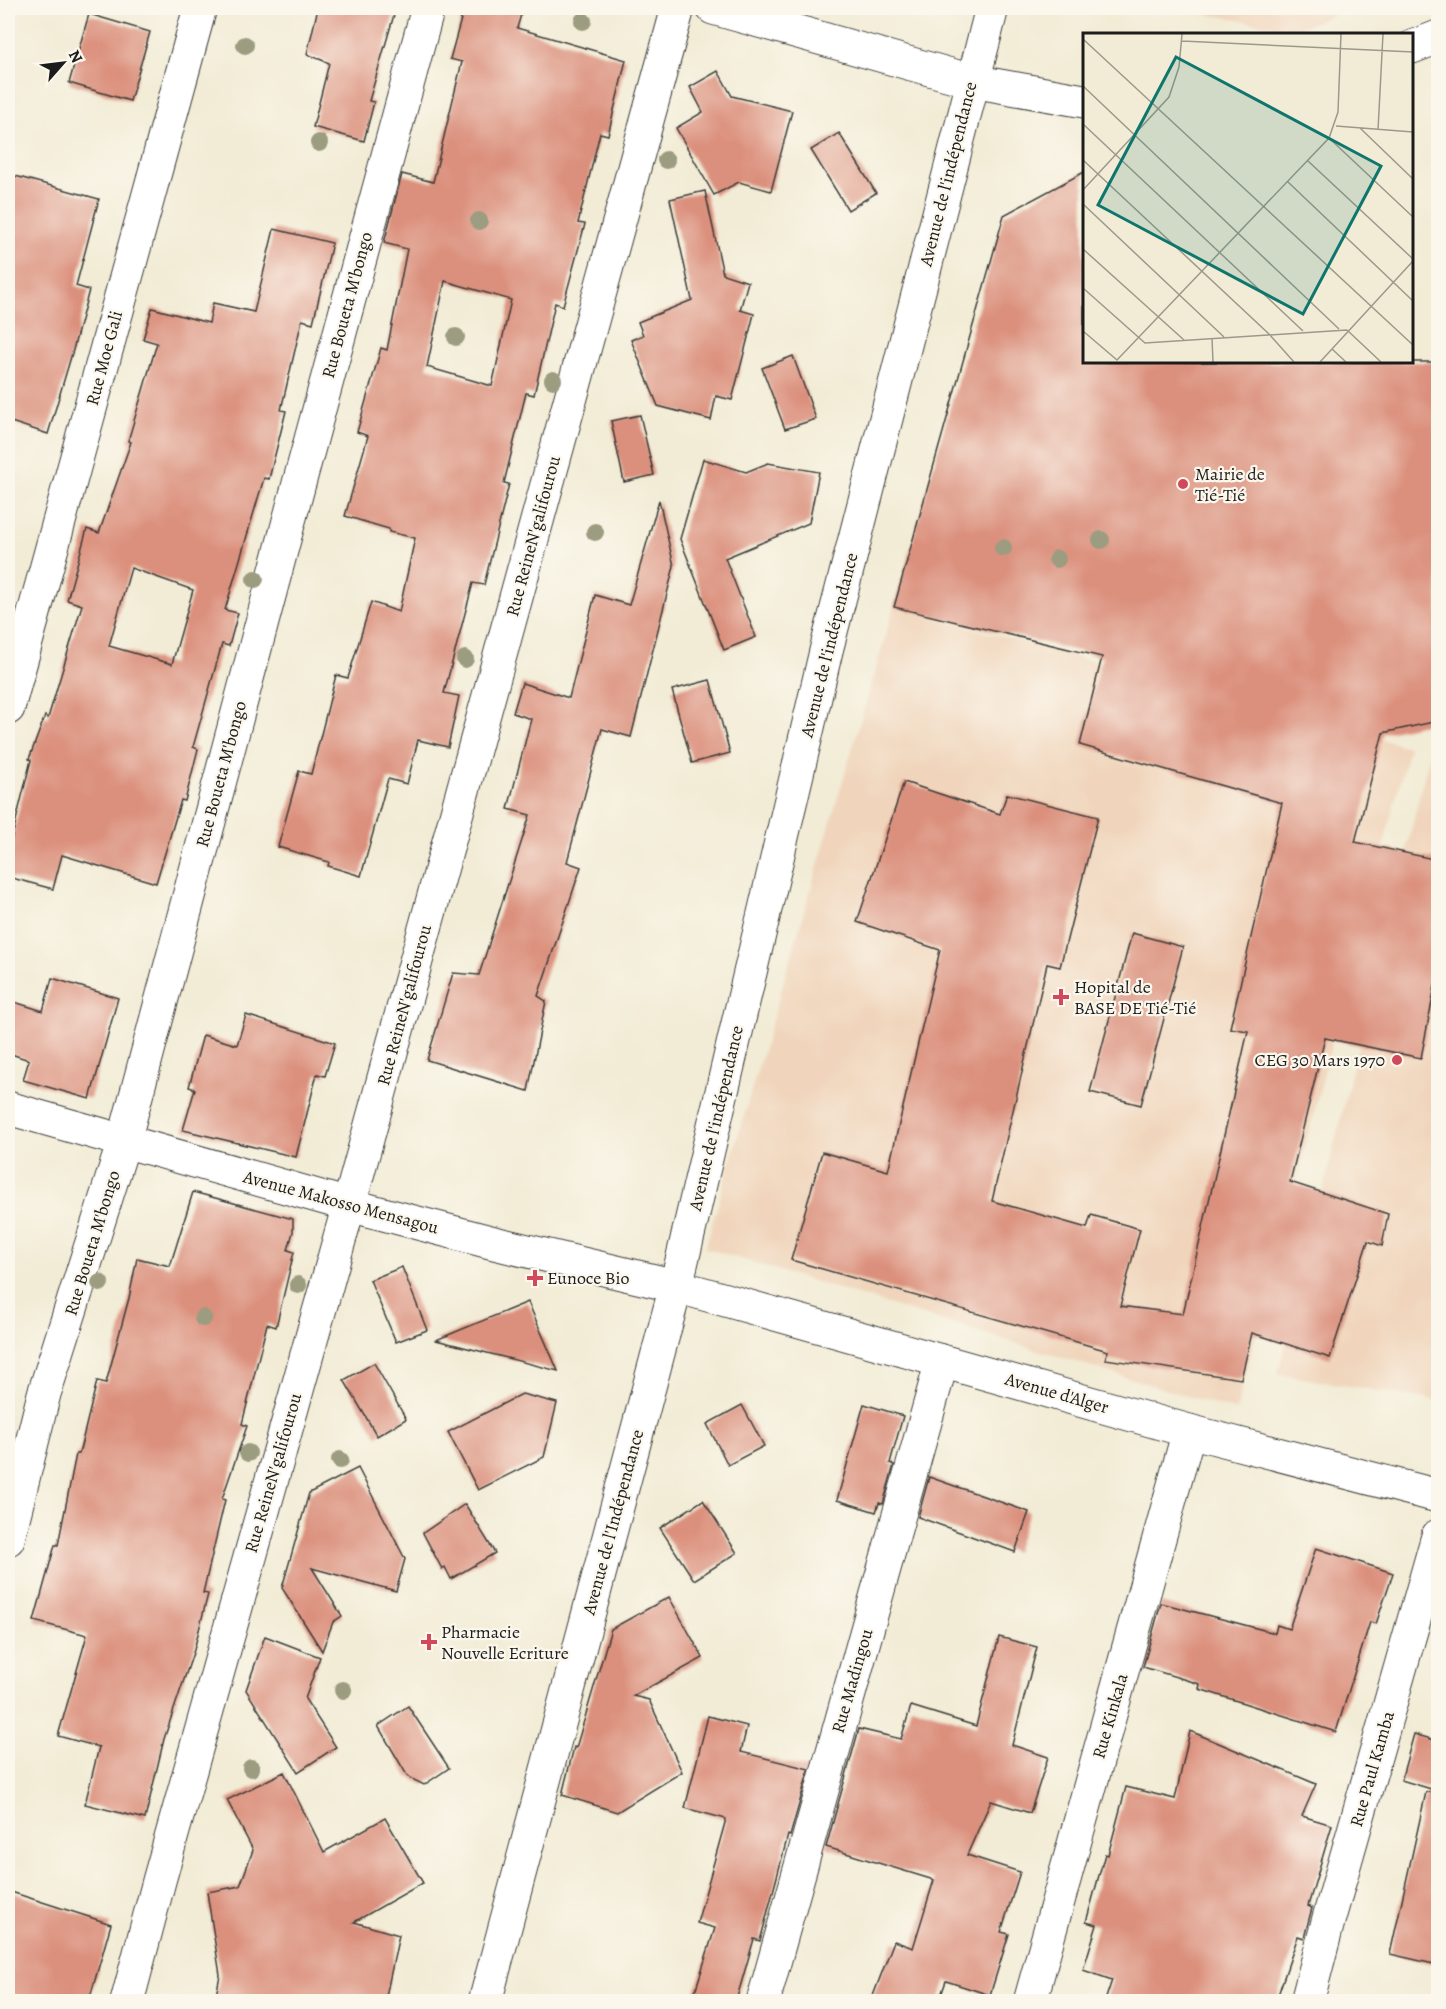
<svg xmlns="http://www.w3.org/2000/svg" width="1446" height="2009" font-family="Alegreya,serif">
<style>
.built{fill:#f0d5bc}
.building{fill:#db907d;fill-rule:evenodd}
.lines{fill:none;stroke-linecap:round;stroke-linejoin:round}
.minor-casing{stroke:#3c3b38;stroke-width:35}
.tertiary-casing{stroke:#3c3b38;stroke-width:35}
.minor{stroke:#fff;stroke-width:33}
.tertiary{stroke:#fff;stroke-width:33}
.tree{fill:#9c9c80}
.poi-dot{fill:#d1495b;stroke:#fbf7ec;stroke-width:2}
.labels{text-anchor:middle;stroke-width:4.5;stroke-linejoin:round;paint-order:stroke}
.street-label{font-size:18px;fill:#1c1c1c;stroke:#fbf7ec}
.poi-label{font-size:18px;fill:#1c1c1c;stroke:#fbf7ec;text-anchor:start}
.inset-road{fill:none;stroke:#9c998c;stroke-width:1.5}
.view{fill:#0f766e;fill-opacity:0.15;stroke:#0f766e;stroke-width:3}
.inset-edge{fill:none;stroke:#1c1c1c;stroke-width:3}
</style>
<rect width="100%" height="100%" fill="#fbf7ec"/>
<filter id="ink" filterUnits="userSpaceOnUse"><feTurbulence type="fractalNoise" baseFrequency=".0167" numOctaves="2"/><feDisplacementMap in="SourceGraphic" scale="12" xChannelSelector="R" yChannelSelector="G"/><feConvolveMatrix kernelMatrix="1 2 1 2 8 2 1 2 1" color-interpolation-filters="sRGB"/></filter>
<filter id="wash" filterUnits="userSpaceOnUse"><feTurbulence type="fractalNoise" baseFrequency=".008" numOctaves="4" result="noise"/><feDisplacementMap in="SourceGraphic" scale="24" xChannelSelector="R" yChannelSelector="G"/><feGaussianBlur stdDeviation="1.35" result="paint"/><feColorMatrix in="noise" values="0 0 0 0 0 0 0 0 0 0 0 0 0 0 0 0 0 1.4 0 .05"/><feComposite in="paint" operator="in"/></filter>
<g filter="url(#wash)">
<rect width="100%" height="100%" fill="#f2ecd6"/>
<g class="built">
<polygon points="1174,8 1350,8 1295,30"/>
<polygon points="894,607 1409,747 1236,1411 705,1248"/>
<polygon points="1438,743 1438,1401 1278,1374 1432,745"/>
</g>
<g id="blocks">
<g class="building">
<polygon points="318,8 396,8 369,101 374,102 364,141 313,127 329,63 307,54"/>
<path d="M 464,8 L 523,8 L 517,28 L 626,60 L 608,135 L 600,133 L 578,223 L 585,224 L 563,306 L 555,303 L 534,395 L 526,393 L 504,483 L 509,484 L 484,585 L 473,583 L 444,693 L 459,696 L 448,747 L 418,740 L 407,784 L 388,779 L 361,876 L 328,866 L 329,862 L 278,847 L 299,771 L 311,774 L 336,675 L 348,678 L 371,602 L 399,612 L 415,538 L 389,532 L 389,529 L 345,516 L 368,436 L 357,432 L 381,348 L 387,350 L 407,249 L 384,243 L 402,174 L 433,182 L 462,62 L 450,59 ZM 445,281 L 511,300 L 492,386 L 427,367 Z"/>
<polygon points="89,14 150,32 130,101 69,83"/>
<polygon points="718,71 732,96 792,111 771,191 739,182 714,195 676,128 703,112 690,87"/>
<polygon points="839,133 876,193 848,210 811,150"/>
<polygon points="1084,172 1084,362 1438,362 1438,721 1383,733 1355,842 1438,860 1438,971 1421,1058 1325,1038 1290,1182 1388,1214 1382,1246 1368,1241 1330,1358 1252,1333 1241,1379 1105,1359 1108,1351 791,1260 822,1152 888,1171 940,950 857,922 904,782 1000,814 1007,794 1098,817 1060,967 1047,964 992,1201 1087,1228 1091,1215 1140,1229 1120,1306 1183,1314 1248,1031 1230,1028 1282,803 1080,745 1102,657 894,607 1004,215"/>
<polygon points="8,174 99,199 76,286 89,290 73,350 48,434 8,421"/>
<polygon points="705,191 723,274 748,282 740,310 754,314 732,400 716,396 711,420 658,406 631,340 643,335 638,322 692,300 670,199"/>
<path d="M 274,229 L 332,243 L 313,323 L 302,320 L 281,410 L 286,411 L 269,479 L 264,478 L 225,610 L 238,613 L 229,646 L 222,644 L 193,747 L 198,749 L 185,801 L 181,800 L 156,883 L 62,855 L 53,889 L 8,877 L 8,853 L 31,760 L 29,759 L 45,716 L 48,718 L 82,605 L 67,600 L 87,529 L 99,533 L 131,442 L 128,441 L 157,343 L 143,339 L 152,308 L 209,323 L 213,303 L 254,312 ZM 131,568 L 193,590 L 172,664 L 109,646 Z"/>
<polygon points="793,356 816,419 785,429 762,368"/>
<polygon points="640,415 654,475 624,482 611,421"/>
<polygon points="703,459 746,472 768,463 819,472 809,523 725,558 756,637 724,650 680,539"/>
<polygon points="659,500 674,566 631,737 602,729 567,862 581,867 538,996 546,1001 528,1091 427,1060 453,973 479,975 530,815 508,809 531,719 513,713 522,683 569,698 595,595 629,605"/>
<polygon points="710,680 730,753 692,763 672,690"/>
<polygon points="1132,933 1183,947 1141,1105 1090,1092"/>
<polygon points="52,978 118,998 90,1099 23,1080 29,1060 8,1053 8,1000 43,1011"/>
<polygon points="246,1015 335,1043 325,1076 317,1074 296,1157 183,1130 195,1089 189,1087 203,1035 237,1045"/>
<polygon points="193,1192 293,1219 293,1232 288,1250 294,1252 276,1327 267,1324 242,1424 247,1426 222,1499 225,1500 203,1593 208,1594 194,1650 164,1739 145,1819 85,1804 99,1747 58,1736 87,1635 34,1621 55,1545 58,1545 76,1454 79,1454 97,1381 106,1383 129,1298 137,1258 170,1266"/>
<polygon points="402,1267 427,1330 396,1342 370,1280"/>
<polygon points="528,1302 558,1371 436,1340"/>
<polygon points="374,1363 406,1419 377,1436 344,1380"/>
<polygon points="522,1394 557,1403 544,1457 478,1490 448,1432"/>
<polygon points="864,1404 903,1416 890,1463 894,1465 883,1504 879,1503 876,1512 837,1500"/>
<polygon points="742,1405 764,1446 728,1465 707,1424"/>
<polygon points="358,1468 405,1559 396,1591 312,1568 342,1616 333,1622 322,1651 282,1588 309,1493"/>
<polygon points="929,1477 1029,1512 1015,1552 918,1517"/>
<polygon points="703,1500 737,1553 694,1580 660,1528"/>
<polygon points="465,1504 495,1553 451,1579 445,1567 442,1569 423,1533"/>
<polygon points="1316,1548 1393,1573 1376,1624 1370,1622 1336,1732 1199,1689 1200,1684 1143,1667 1161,1603 1275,1633 1277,1625 1289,1629"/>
<polygon points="669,1597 703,1658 633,1696 649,1700 682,1772 617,1812 562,1795 574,1747 576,1748 611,1629"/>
<polygon points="265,1636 320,1657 305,1699 336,1747 298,1772 246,1690"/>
<polygon points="999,1637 1037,1647 1012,1745 1048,1757 1030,1813 991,1801 967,1855 1020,1872 1001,1932 1009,1934 990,1995 946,1981 939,2001 871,2001 894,1941 913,1948 934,1880 826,1847 859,1729 901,1739 911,1706 976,1726"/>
<polygon points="408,1706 449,1768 424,1785 408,1777 378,1726"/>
<polygon points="708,1716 747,1726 741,1752 809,1769 790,1836 788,1835 760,1941 754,1939 736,2001 692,2001 715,1928 697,1923 726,1819 685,1808"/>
<polygon points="1190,1731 1316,1784 1302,1816 1332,1825 1308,1906 1312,1908 1304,1938 1298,1936 1276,2001 1105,2001 1112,1980 1083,1970 1097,1925 1086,1922 1105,1854 1108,1855 1126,1787 1175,1799"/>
<polygon points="1414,1734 1438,1741 1438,1791 1401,1780"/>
<polygon points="284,1772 324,1852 385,1818 423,1883 354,1922 399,1935 385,2001 215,2001 220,1975 207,1892 240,1886 253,1850 227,1800"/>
<polygon points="1426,1792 1438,1793 1438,1965 1390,1954"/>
<polygon points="8,1891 111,1924 89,2001 8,2001"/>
</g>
</g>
</g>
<g filter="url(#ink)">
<use href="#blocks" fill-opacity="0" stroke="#3c3b38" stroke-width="1.5"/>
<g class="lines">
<g class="minor-casing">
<g id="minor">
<polyline points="713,8 972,81 1084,101"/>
<polyline points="1412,47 1438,37"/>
<polyline points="8,708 200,8"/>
<polyline points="8,1108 349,1205 494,1243 676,1286 1189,1431 1438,1496"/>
<polyline points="8,1539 44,1394 124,1141 294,502 428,8"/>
<polyline points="127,2002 159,1881 349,1205 678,8"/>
<polyline points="763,2002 942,1361"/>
<polyline points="1030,2002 1189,1431"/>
<polyline points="1307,2002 1329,1918 1438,1536"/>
</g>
</g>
<g class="tertiary-casing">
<polyline id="tertiary" points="485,2002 676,1286 826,651 992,8"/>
</g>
<use href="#minor" class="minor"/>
<use href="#tertiary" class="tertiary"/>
</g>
<g class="tree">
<circle cx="583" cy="21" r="9"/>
<circle cx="245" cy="45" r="9"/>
<circle cx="319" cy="143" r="9"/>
<circle cx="666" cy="160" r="9"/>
<circle cx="479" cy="221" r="9"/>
<circle cx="456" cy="337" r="9"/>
<circle cx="553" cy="380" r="9"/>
<circle cx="595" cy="532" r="9"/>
<circle cx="1101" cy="540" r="9"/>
<circle cx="1003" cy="548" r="9"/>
<circle cx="1057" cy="559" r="9"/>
<circle cx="255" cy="579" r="9"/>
<circle cx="465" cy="659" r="9"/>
<circle cx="100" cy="1283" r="9"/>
<circle cx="298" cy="1285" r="9"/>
<circle cx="203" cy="1318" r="9"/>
<circle cx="248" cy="1453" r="9"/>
<circle cx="340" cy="1460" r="9"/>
<circle cx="343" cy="1690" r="9"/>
<circle cx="251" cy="1768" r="9"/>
</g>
</g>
<g class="poi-dot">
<circle cx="1183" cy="484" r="6"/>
<path d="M1058 988h6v6h6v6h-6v6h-6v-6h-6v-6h6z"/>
<circle cx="1397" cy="1060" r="6"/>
<path d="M532 1269h6v6h6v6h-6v6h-6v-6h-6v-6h6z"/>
<path d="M426 1633h6v6h6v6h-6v6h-6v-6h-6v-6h6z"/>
</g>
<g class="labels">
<g class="street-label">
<text transform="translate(948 174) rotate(-76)" y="6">Avenue de l'indépendance</text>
<text transform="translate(347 305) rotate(-75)" y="6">Rue Boueta M'bongo</text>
<text transform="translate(104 358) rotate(-75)" y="6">Rue Moe Gali</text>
<text transform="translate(533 536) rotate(-75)" y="6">Rue ReineN'galifourou</text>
<text transform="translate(829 645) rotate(-76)" y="6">Avenue de l'indépendance</text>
<text transform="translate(221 774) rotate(-75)" y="6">Rue Boueta M'bongo</text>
<text transform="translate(404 1005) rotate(-75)" y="6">Rue ReineN'galifourou</text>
<text transform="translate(716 1118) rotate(-77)" y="6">Avenue de l'indépendance</text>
<text transform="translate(341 1202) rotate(15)" y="6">Avenue Makosso Mensagou</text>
<text transform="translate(92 1243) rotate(-73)" y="6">Rue Boueta M'bongo</text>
<text transform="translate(1057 1393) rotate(16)" y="6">Avenue d'Alger</text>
<text transform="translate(273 1473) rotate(-74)" y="6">Rue ReineN'galifourou</text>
<text transform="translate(613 1522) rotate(-75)" y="6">Avenue de l'Indépendance</text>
<text transform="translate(852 1681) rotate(-74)" y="6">Rue Madingou</text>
<text transform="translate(1110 1716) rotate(-74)" y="6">Rue Kinkala</text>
<text transform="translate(1372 1769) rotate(-74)" y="6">Rue Paul Kamba</text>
</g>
<g class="poi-label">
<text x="1195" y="480">Mairie de<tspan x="1195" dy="21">Tié-Tié</tspan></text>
<text x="1074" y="993">Hopital de<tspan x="1074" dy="21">BASE DE Tié-Tié</tspan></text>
<text x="1385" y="1066" text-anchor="end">CEG 30 Mars 1970</text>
<text x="547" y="1284">Eunoce Bio</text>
<text x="441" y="1638">Pharmacie<tspan x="441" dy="21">Nouvelle Ecriture</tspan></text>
</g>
</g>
<g transform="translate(1083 33)">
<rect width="330" height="330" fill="#f2ecd6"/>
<path class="inset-road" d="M 0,6 L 330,312M 99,8 L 330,19M 0,53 L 256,296M 0,91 L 220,298M 253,93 L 330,99M 277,95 L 330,146M 295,97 L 300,1M 246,105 L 330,184M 0,127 L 186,301 L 211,329M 225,128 L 330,226M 205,149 L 330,268M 0,157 L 86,64 L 96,34 L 99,1M 0,171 L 141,304M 0,216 L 101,307M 0,255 L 62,310 L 264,297M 264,297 L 298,329M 0,298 L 34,327 L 246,105 L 255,79 L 258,1M 129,305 L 130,329M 249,316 L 263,329M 237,329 L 330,228"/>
<path class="view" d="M 93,24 L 298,133 L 220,281 L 15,172 Z"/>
<rect width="330" height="330" class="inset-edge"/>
</g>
<rect width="1446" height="2009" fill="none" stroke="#fbf7ec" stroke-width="30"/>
<g transform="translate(63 63) rotate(62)" stroke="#fbf7ec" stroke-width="4.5" paint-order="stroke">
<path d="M0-4.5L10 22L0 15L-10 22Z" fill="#1c1c1c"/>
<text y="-9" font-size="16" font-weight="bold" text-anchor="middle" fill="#1c1c1c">N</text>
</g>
</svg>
